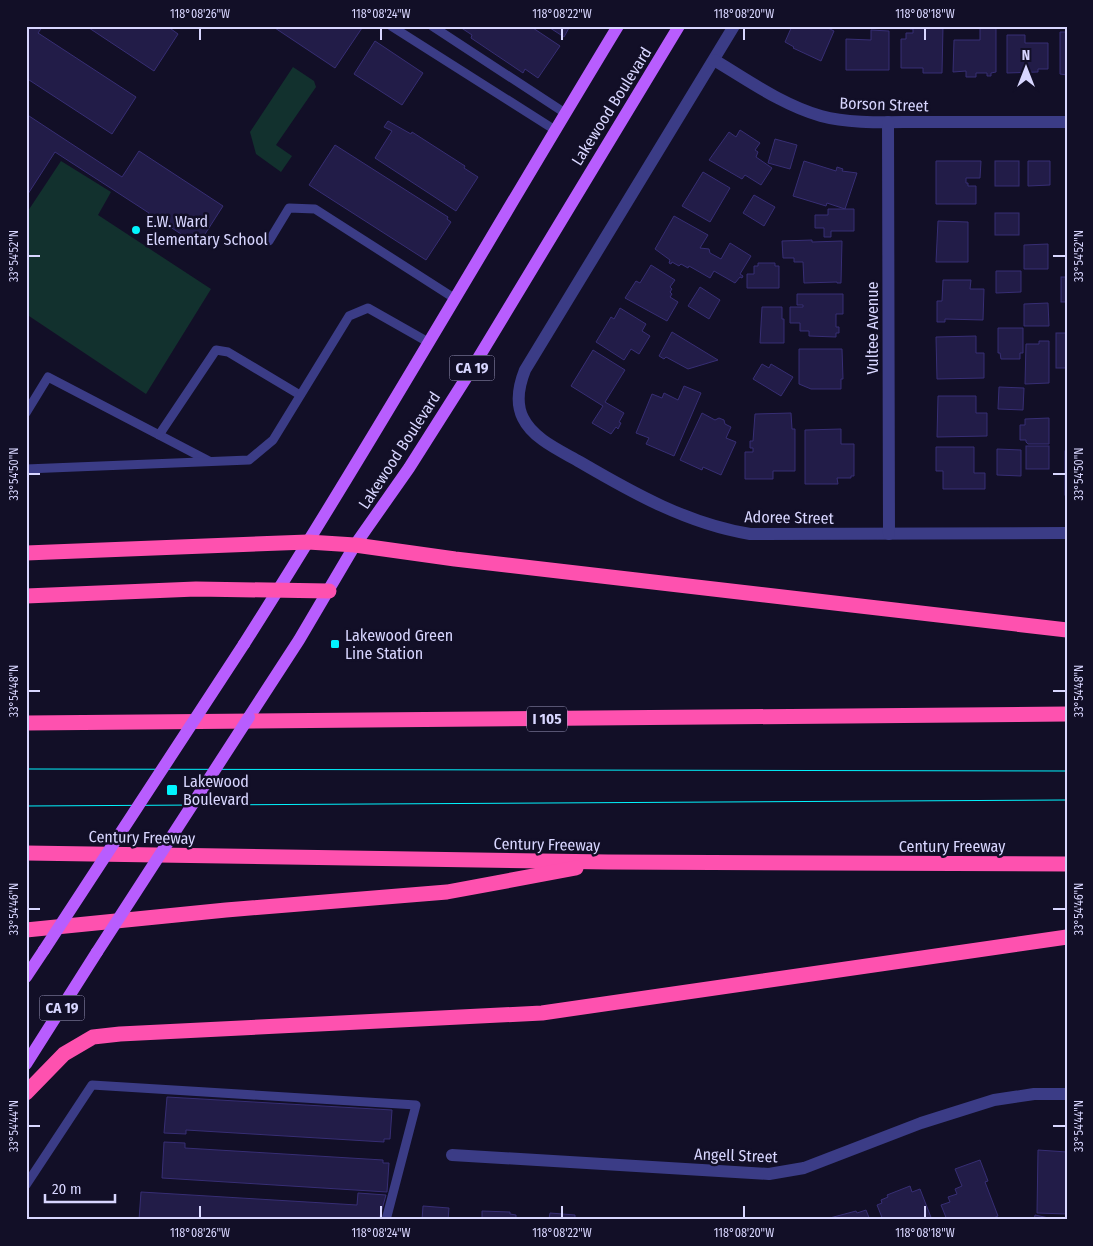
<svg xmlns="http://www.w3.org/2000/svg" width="1093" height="1246" font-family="'Fira Sans Condensed',sans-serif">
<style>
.green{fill:#12312e}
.building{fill:#221c48;stroke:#372e74}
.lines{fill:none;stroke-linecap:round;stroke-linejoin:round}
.lane{stroke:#3b3c86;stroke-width:9}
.street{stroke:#3b3c86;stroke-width:12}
.primary{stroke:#b85dfe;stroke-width:12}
.highway{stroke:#fe51af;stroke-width:15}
.tram{stroke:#02f4fe;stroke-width:1}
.primary-bridge{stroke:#b85dfe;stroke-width:12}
.ticks{fill:none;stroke:#d8d6ff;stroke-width:2}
.poi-dot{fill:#02f4fe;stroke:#120f27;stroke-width:2}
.labels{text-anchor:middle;stroke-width:5;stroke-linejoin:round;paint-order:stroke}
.shield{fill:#120f27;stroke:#9d9abe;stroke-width:1}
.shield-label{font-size:15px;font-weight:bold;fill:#d8d6ff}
.street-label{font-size:16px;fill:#d8d6ff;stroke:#120f27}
.poi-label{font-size:16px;fill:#d8d6ff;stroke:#120f27;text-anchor:start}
.neatline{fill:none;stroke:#d8d6ff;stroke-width:2}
.ticks-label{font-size:12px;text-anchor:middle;fill:#d8d6ff}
</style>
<rect width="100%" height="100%" fill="#120f27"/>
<g class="green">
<polygon points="293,67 314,81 316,87 276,145 292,156 281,172 256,154 250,132"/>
<polygon points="61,161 111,192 98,215 211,289 146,394 26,314 26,214"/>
</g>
<g class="building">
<polygon points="26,26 43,26 38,33 136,97 112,134 26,78"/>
<polygon points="86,26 167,26 178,34 154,71"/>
<polygon points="272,26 360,26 362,28 335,68"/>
<polygon points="530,26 560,46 538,78 525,69 523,73 471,38 472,35 460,27"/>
<polygon points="547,26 570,26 564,37"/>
<polygon points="792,26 824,26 834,31 821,61 793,48 794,47 785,42"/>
<polygon points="910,26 943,26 942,73 923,73 923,68 901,68 901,39 906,39 906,33 913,33 913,29 910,29"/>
<polygon points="980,26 996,26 996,72 991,73 991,76 987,76 987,73 976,73 976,77 966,77 966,71 953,72 954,40 980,40"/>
<polygon points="871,30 889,31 889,70 846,70 846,39 871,40"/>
<polygon points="1060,32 1067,32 1067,75 1060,74"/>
<polygon points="1007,35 1025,35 1025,43 1048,43 1048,69 1038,69 1038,72 1007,73"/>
<polygon points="375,41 423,73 402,105 354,74"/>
<polygon points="26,114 122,177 139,151 223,206 198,245 161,221 159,225 147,217 149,213 55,152 26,197"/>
<polygon points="388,121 411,134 412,132 465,166 464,168 478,177 456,211 375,158 392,131 384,127"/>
<polygon points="740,130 760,143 755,150 758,152 756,157 772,168 761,185 745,175 742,179 709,160 729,132 736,137"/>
<polygon points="775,139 797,145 790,169 768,163"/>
<polygon points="335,145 448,217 447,219 451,222 426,260 309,185"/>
<polygon points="804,161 836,171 837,167 843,169 842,171 857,173 845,209 827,203 826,206 793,196"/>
<polygon points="936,161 981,161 980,178 966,178 966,183 968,183 968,186 976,186 976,204 936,204"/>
<rect x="995" y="161" width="24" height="25"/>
<polygon points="1028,161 1050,161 1050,185 1028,186"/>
<polygon points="703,172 730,188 710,222 682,206"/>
<polygon points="754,195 775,207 764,226 743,213"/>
<polygon points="828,209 854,209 854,231 831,231 831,237 824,237 824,228 815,228 815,215 828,215"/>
<rect x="995" y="213" width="24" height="22"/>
<polygon points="674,216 708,235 700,248 709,249 710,253 721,259 730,243 751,256 740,274 743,276 742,278 740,277 735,283 714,271 710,278 689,266 688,268 681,264 679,266 672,262 671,264 669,263 670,260 655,249"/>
<polygon points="938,221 968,222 968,262 936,262"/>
<polygon points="812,240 812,242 842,241 841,283 837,283 837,282 804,283 803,262 794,262 794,258 783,258 782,241"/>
<polygon points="1048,244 1048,269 1024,269 1024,245"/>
<polygon points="758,263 775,263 775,266 779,266 779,288 747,288 747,274 754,274 754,266 758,266"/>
<polygon points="651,265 675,280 670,287 672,289 670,292 672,294 670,297 678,302 667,321 625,298 636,281 640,283"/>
<polygon points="996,271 1021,271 1021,292 996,293"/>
<rect x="1061" y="277" width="6" height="25"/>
<polygon points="943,280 971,280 970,289 984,289 983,320 945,319 945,322 937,322 937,301 942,301"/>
<polygon points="700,287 720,300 709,319 688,306"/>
<polygon points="797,294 843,294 843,314 836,314 836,327 839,327 839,333 836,333 836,337 809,336 809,331 800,331 800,323 790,323 790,307 803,307 803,305 797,305"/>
<polygon points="1048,303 1049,326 1024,326 1024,304"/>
<polygon points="762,307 782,307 782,319 784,319 784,343 760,343"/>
<polygon points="620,308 646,324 642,331 650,336 639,354 631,349 624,360 596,342 611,317 614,319"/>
<polygon points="998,328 1023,328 1023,353 1020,353 1020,359 1001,359 1000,353 998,353"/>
<polygon points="672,332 718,360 688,369 666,357 664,359 659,356"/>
<rect x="1056" y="333" width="11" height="35"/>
<polygon points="976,336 976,353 984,353 984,378 937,379 936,337"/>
<polygon points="1039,341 1049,341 1049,383 1025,384 1026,344 1039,344"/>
<polygon points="799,349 842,349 843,379 841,379 841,389 811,389 799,384"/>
<polygon points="593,350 625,370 605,402 624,413 619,422 621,423 618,429 616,427 611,434 592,423 603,406 571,386"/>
<polygon points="762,364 769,368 771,364 793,377 781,396 753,379"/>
<polygon points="684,386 701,393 674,456 646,444 649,438 636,433 652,394 662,398 664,393 678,400"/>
<polygon points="999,387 1024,388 1023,410 998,409"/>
<polygon points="938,396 976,396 976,413 987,413 987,436 937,437"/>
<polygon points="702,413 715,420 719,418 724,420 725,424 731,427 726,438 736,442 721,475 703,467 702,470 680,460"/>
<polygon points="791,413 792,429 795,429 795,471 773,471 773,479 745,479 745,452 753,452 753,448 750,448 750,441 753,441 755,414"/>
<polygon points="1049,418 1049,444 1028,444 1026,442 1026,440 1020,440 1020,425 1025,425 1025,419"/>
<polygon points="841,429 841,444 854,444 854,476 851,476 851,478 837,478 838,484 805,484 805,430"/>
<rect x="1026" y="446" width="23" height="23"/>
<polygon points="936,447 974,447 974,473 985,473 985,489 943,489 943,471 936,471"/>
<polygon points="997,449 1021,450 1021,476 997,475"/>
<rect x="1065" y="451" width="2" height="44"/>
<polygon points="167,1097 392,1110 390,1139 384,1139 384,1142 186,1130 186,1134 164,1133"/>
<polygon points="164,1142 185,1143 185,1148 383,1160 383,1163 389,1163 387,1192 162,1178"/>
<polygon points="1038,1150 1067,1152 1067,1214 1037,1213"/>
<polygon points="980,1160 988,1181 985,1182 998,1216 989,1220 947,1220 941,1205 950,1202 948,1197 957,1194 955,1189 962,1186 955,1169"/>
<polygon points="910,1186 912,1192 920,1189 932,1220 883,1220 877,1205 882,1203 881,1200 888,1197 887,1195"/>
<polygon points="141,1192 357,1205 358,1193 386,1195 379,1220 139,1220"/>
<polygon points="423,1206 449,1208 448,1220 422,1220"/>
<polygon points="866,1210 870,1220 826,1219 856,1211 857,1213"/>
<polygon points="482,1211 510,1212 510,1214 516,1215 516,1219 522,1220 482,1220"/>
<polygon points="550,1213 575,1215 575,1220 538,1220 538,1218 549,1219"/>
<polygon points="1035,1215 1058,1220 1034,1220"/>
</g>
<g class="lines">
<g class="lane">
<polyline points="391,26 555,130"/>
<polyline points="432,26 565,113"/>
<polyline points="269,241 289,208 315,209 454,298"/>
<polyline points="26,413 48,377 209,461"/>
<polyline points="159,435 216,350 228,352 300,395"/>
<polyline points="26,469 249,460 273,440 349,316 368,308 428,342"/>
<polyline points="26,1185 92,1085 416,1105 386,1220"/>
</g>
<g class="street">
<path d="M 734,26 L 525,370 C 519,385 515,402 523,418 C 533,439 561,451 580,462 C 633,493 688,524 750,534 L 1067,533"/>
<path d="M 714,60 C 748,80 782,105 821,116 C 850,124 888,122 919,122 C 968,122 1017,122 1067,122"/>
<polyline points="888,122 889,534"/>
<polyline points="452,1155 769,1174 804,1168 921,1123 994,1100 1034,1094 1067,1094"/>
</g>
<g class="primary">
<path d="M 244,644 C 373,441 493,232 618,26"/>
<polyline points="249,717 299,640 355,545 409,468 468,375 679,26"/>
<polyline points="26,977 44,950"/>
<polyline points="26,1064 97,952"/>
</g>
<g class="highway">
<polyline points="26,553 308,542 355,545 455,559 1067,630"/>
<polyline points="26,596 196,589 329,591"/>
<polyline points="26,723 1067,714"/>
<polyline points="26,853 608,862 1067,864"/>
<polyline points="26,930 226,910 447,892 576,868"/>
<polyline points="26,1093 64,1054 93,1037 120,1034 542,1013 1067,937"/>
</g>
<g class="tram">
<polyline points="26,769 1067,771"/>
<polyline points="26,806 1067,800"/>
</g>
<g class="primary-bridge">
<polyline points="44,950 244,644"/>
<polyline points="97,952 249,717"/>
</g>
</g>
<path class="ticks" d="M 200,28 L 200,40M 381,28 L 381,40M 562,28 L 562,40M 744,28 L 744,40M 925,28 L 925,40M 28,256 L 40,256M 1053,256 L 1066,256M 28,474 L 40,474M 1053,474 L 1066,474M 28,691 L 40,691M 1053,691 L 1066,691M 28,909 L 40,909M 1053,909 L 1066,909M 28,1126 L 40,1126M 1053,1126 L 1066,1126M 200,1206 L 200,1218M 381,1206 L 381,1218M 562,1206 L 562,1218M 744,1206 L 744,1218M 925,1206 L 925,1218"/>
<g class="poi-dot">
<circle cx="136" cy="230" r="5"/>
<rect x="330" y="639" width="10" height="10" rx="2.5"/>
<rect x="166" y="784" width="12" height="12" rx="2.5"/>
</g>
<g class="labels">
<g class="shield">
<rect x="449.5" y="355.5" width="45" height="25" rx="4"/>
<rect x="527" y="706.5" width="40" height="25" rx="4"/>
<rect x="39.5" y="995.5" width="45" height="25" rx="4"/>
</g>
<g class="shield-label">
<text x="472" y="373">CA 19</text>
<text x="547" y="724">I 105</text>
<text x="62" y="1013">CA 19</text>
</g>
<g class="street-label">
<text transform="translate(884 104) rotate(2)" y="6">Borson Street</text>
<text transform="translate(611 106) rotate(-58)" y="6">Lakewood Boulevard</text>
<text transform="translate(872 328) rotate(-90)" y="6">Vultee Avenue</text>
<text transform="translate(399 450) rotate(-57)" y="6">Lakewood Boulevard</text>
<text transform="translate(789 517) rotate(1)" y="6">Adoree Street</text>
<text transform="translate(142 837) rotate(1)" y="6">Century Freeway</text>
<text transform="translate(547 844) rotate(1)" y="6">Century Freeway</text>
<text x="952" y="852">Century Freeway</text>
<text transform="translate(736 1155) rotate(2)" y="6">Angell Street</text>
</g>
<g class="poi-label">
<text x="146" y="227">E.W. Ward<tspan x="146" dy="18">Elementary School</tspan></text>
<text x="345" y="641">Lakewood Green<tspan x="345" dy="18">Line Station</tspan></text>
<text x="183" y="787">Lakewood<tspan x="183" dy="18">Boulevard</tspan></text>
</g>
</g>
<rect width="1093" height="1246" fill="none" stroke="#120f27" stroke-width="55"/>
<g transform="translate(1026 68)" stroke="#120f27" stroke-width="4" paint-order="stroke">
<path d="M0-4L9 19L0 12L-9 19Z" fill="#d8d6ff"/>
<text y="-8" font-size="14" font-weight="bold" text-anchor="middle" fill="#d8d6ff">N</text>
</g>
<path d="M45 1194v8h70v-8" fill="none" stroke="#d8d6ff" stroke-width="2.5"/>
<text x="52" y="1194" font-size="15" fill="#d8d6ff" stroke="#120f27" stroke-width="4" paint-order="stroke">20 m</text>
<rect x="28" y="28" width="1038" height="1190" class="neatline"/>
<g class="ticks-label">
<text x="200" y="18">118°08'26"W</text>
<text x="381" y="18">118°08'24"W</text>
<text x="562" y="18">118°08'22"W</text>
<text x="744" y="18">118°08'20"W</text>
<text x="925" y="18">118°08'18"W</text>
<text transform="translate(14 256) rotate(-90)" y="4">33°54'52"N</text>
<text transform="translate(1079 256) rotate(-90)" y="4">33°54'52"N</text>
<text transform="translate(14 474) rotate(-90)" y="4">33°54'50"N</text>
<text transform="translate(1079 474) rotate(-90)" y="4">33°54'50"N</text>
<text transform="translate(14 691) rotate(-90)" y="4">33°54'48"N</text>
<text transform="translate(1079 691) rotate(-90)" y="4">33°54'48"N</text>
<text transform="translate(14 909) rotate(-90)" y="4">33°54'46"N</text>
<text transform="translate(1079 909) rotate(-90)" y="4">33°54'46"N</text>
<text transform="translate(14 1126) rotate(-90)" y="4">33°54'44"N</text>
<text transform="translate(1079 1126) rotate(-90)" y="4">33°54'44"N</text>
<text x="200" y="1237">118°08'26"W</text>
<text x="381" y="1237">118°08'24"W</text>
<text x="562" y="1237">118°08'22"W</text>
<text x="744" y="1237">118°08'20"W</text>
<text x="925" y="1237">118°08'18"W</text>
</g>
</svg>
